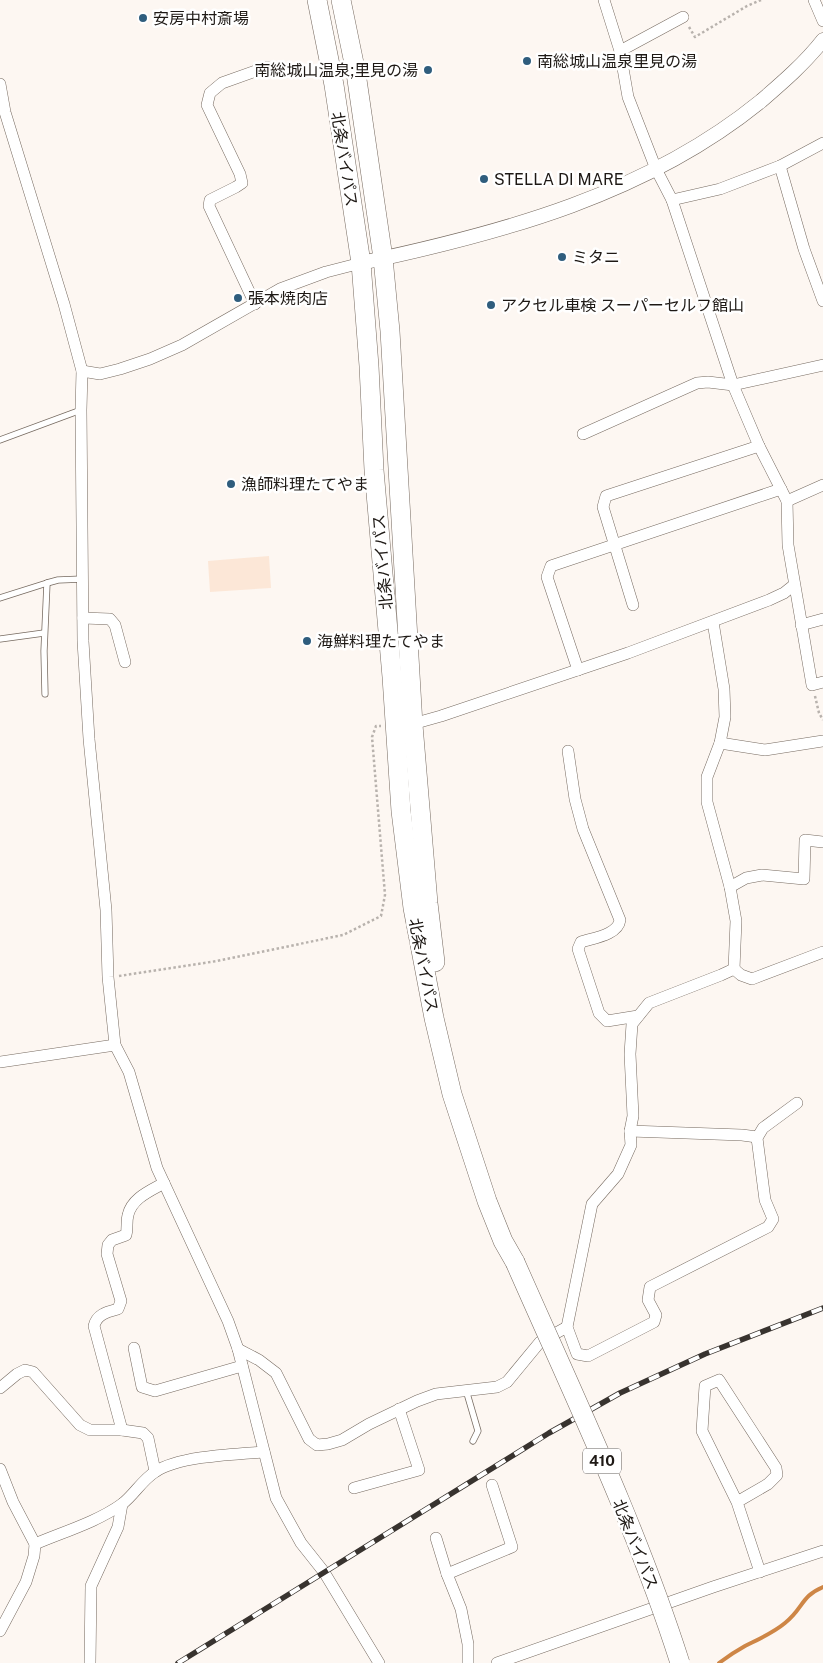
<svg xmlns="http://www.w3.org/2000/svg" width="823" height="1663" font-family="'Public Sans','Noto Sans JP',sans-serif">
<style>
.built{fill:#fce7d7}
.lines{fill:none;stroke-linecap:round;stroke-linejoin:round}
.stream{stroke:#ce8646;stroke-width:4}
.service-casing{stroke:#766a60;stroke-width:7}
.minor-casing{stroke:#766a60;stroke-width:12}
.tertiary-casing{stroke:#766a60;stroke-width:15}
.trunk-casing{stroke:#766a60;stroke-width:20}
.path{stroke:#b8b2ad;stroke-width:2.5;stroke-dasharray:2.5 2.5;stroke-linecap:butt}
.service{stroke:#fff;stroke-width:5.5}
.minor{stroke:#fff;stroke-width:11}
.tertiary{stroke:#fff;stroke-width:14}
.trunk{stroke:#fff;stroke-width:19}
.rail-casing{stroke:#38332f;stroke-width:5.5}
.rail{stroke:#fff;stroke-width:4;stroke-dasharray:11;stroke-linecap:butt}
.trunk-bridge-casing{stroke:#766a60;stroke-width:20;stroke-linecap:butt}
.trunk-bridge{stroke:#fff;stroke-width:19}
.poi-dot{fill:#2f5d7d;stroke:#fff;stroke-width:2}
.labels{text-anchor:middle;stroke-width:5;stroke-linejoin:round;paint-order:stroke}
.shield{fill:#fff;stroke:#625e5b;stroke-width:1}
.shield-label{font-size:15px;font-weight:bold;fill:#1e1915}
.poi-label{font-size:16px;fill:#1e1915;stroke:#fff;text-anchor:start}
.street-label{font-size:16px;fill:#1e1915;stroke:#fff}
</style>
<rect width="100%" height="100%" fill="#fdf7f2"/>
<polygon class="built" points="269,556 271,588 210,592 208,561"/>
<g class="lines">
<path class="stream" d="M 719,1663 C 727,1657 736,1651 745,1646 C 759,1639 773,1633 785,1623 C 803,1609 801,1596 823,1587"/>
<g class="service-casing">
<g id="service">
<polyline points="0,440 81,410"/>
<polyline points="0,598 47,583 58,580 83,579"/>
<polyline points="0,639 44,633"/>
<polyline points="45,694 44,651 47,583"/>
<polyline points="466,1390 478,1431 473,1441"/>
</g>
</g>
<g class="minor-casing">
<g id="minor">
<polyline points="604,0 620,51 628,97 656,169 672,200 733,385 759,446 787,501 788,545 812,685 823,682"/>
<polyline points="814,0 823,21"/>
<polyline points="620,51 683,17"/>
<polyline points="0,84 5,112 64,304 82,371 81,410 83,641 89,739 106,910 108,977 115,1045 129,1072 157,1168 228,1321 238,1349 276,1498 301,1543 324,1572 379,1663"/>
<polyline points="780,166 804,249 823,301"/>
<polyline points="672,200 720,189 780,166 823,143"/>
<polyline points="255,304 209,206 210,200 236,187 242,183 240,174 207,105 210,93 222,83 267,67"/>
<polyline points="82,371 100,374 120,369 150,359 182,345 280,289 326,272 361,263"/>
<polyline points="583,434 697,383 708,382 733,385 823,365"/>
<polyline points="787,501 823,485"/>
<polyline points="633,605 603,507 606,496 759,446"/>
<polyline points="83,618 110,619 115,625 125,662"/>
<polyline points="713,622 724,689 725,717 720,743 707,777 707,802 730,887 736,921 734,969"/>
<polyline points="801,625 823,619"/>
<polyline points="578,670 547,577 551,566 781,489"/>
<polyline points="409,725 441,716 628,653 769,600 784,593 794,585"/>
<polyline points="720,743 765,750 823,741"/>
<path d="M 568,751 L 575,799 L 583,829 L 620,920 C 618,935 593,938 581,942 L 578,949 L 599,1013 L 607,1021 L 638,1016"/>
<polyline points="730,887 746,878 762,875 804,879 805,840 823,842"/>
<polyline points="734,969 721,975 649,1003 632,1024 630,1054 633,1116 630,1131 631,1145 618,1174 592,1204 567,1327 577,1354 588,1356 654,1322 656,1315 648,1300 650,1287 768,1227 773,1219 765,1200 757,1138 763,1128 797,1103"/>
<polyline points="734,969 741,975 752,979 823,952"/>
<polyline points="0,1062 115,1045"/>
<polyline points="630,1131 742,1135 757,1137"/>
<polyline points="134,1348 142,1387 155,1391 242,1366"/>
<polyline points="238,1349 259,1360 276,1373 309,1439 317,1445 328,1444 342,1440 369,1424 417,1401 436,1394 497,1387 507,1382 540,1342 567,1327"/>
<polyline points="0,1388 17,1374 25,1370 33,1372 80,1425 90,1430 122,1430 143,1433 148,1438 155,1471"/>
<path d="M 122,1430 L 94,1326 C 97,1314 107,1312 118,1309 L 121,1301 L 107,1254 L 108,1245 L 112,1240 L 126,1235 C 128,1228 126,1222 128,1215 C 132,1198 150,1191 164,1183"/>
<polyline points="0,1469 13,1502 35,1544 34,1556 26,1582 0,1631"/>
<polyline points="354,1488 419,1470 399,1409"/>
<polyline points="737,1502 768,1484 777,1475 776,1468 719,1380 705,1386 702,1431 737,1502 760,1572"/>
<polyline points="436,1538 447,1574 461,1609 468,1644 468,1663"/>
<path d="M 35,1544 C 63,1532 97,1522 122,1504 C 134,1495 142,1480 155,1472 C 178,1456 236,1454 264,1452"/>
<polyline points="447,1574 512,1547 492,1485"/>
<polyline points="90,1663 91,1586 118,1527 122,1504"/>
<polyline points="497,1663 713,1587 823,1551"/>
</g>
</g>
<g class="tertiary-casing">
<path id="tertiary" d="M 361,263 C 503,233 647,194 761,101 C 783,82 805,63 823,40"/>
</g>
<g class="trunk-casing">
<g id="trunk">
<polyline points="317,0 334,85 361,263 369,366 374,470 392,677 401,811 413,908 434,1018 452,1094 487,1201 503,1241 515,1262"/>
<polyline points="341,0 356,73 383,258 390,331 413,725 428,903 435,962"/>
</g>
</g>
<g class="path">
<polyline points="689,27 695,37 747,6 761,0"/>
<polyline points="815,696 819,713 823,720"/>
<polyline points="119,976 217,961 343,935 381,916 385,895 372,737 376,726 381,726"/>
</g>
<use href="#service" class="service"/>
<use href="#minor" class="minor"/>
<use href="#tertiary" class="tertiary"/>
<use href="#trunk" class="trunk"/>
<g class="rail-casing">
<polyline id="rail" points="178,1663 549,1433 620,1393 705,1354 823,1308"/>
</g>
<use href="#rail" class="rail"/>
<g class="trunk-bridge-casing">
<path id="trunk-bridge" d="M 515,1262 C 573,1394 636,1525 680,1663"/>
</g>
<use href="#trunk-bridge" class="trunk-bridge"/>
</g>
<g class="poi-dot">
<circle cx="143" cy="18" r="5"/>
<circle cx="527" cy="61" r="5"/>
<circle cx="428" cy="70" r="5"/>
<circle cx="484" cy="179" r="5"/>
<circle cx="562" cy="257" r="5"/>
<circle cx="238" cy="298" r="5"/>
<circle cx="491" cy="305" r="5"/>
<circle cx="231" cy="484" r="5"/>
<circle cx="307" cy="641" r="5"/>
</g>
<g class="labels">
<rect class="shield" x="583" y="1448.5" width="38" height="25" rx="4"/>
<g class="shield-label">
<text x="602" y="1466">410</text>
</g>
<g class="poi-label">
<text x="153" y="24">安房中村斎場</text>
<text x="537" y="67">南総城山温泉里見の湯</text>
<text x="418" y="76" text-anchor="end">南総城山温泉;里見の湯</text>
<text x="494" y="185">STELLA DI MARE</text>
<text x="572" y="263">ミタニ</text>
<text x="248" y="304">張本焼肉店</text>
<text x="501" y="311">アクセル車検 スーパーセルフ館山</text>
<text x="241" y="490">漁師料理たてやま</text>
<text x="317" y="647">海鮮料理たてやま</text>
</g>
<g class="street-label">
<text transform="translate(345 159) rotate(81)" y="6">北条バイパス</text>
<text transform="translate(382 562) rotate(-95)" y="6">北条バイパス</text>
<text transform="translate(424 965) rotate(79)" y="6">北条バイパス</text>
<text transform="translate(636 1544) rotate(68)" y="6">北条バイパス</text>
</g>
</g>
</svg>
